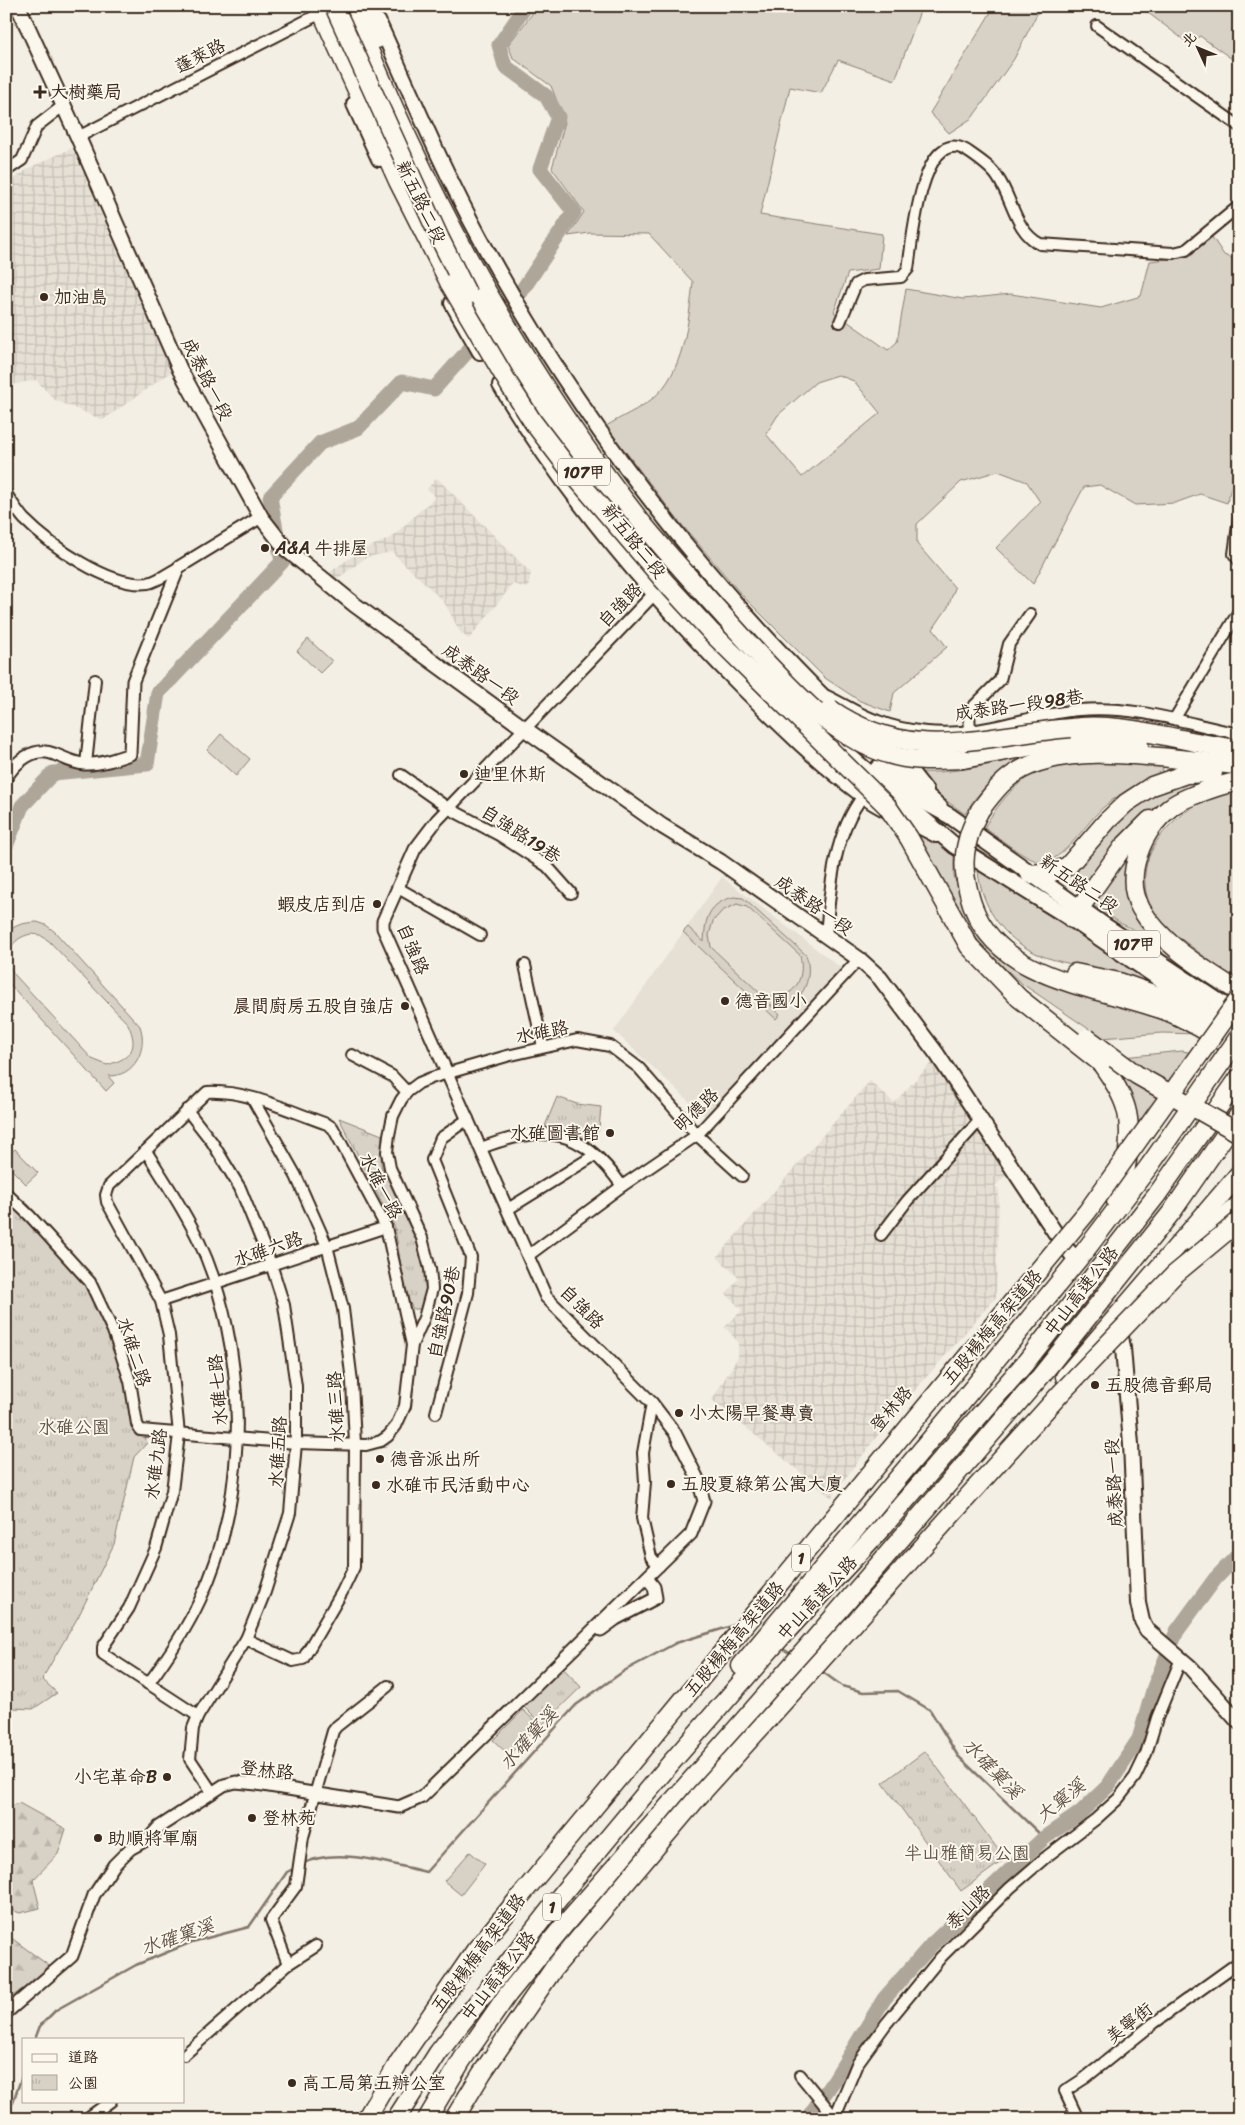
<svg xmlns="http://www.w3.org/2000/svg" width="1245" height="2125" font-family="Sriracha,'LXGW WenKai TC',sans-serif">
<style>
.built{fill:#e5dfd4}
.industrial{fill:url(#industrial-grid)}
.grass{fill:#d8d1c6;stroke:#8a7e72;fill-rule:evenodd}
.forest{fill:url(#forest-firs);stroke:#8a7e72}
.park{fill:url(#park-tufts);stroke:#8a7e72}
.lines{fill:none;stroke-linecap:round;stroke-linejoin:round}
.stream{stroke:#817468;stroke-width:2.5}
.river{stroke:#afa69a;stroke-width:15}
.secondary-tunnel{stroke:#cec8bc;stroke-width:14;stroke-dasharray:14 7;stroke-linecap:butt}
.minor-casing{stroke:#3b2a1e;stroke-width:14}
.tertiary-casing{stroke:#3b2a1e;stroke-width:15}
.secondary-casing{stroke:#3b2a1e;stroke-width:18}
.primary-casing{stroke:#3b2a1e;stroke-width:19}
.motorway-casing{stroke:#3b2a1e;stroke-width:21}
.minor{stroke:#fbf7ec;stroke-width:10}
.tertiary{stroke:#fbf7ec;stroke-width:11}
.secondary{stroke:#fbf7ec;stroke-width:14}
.primary{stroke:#fbf7ec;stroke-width:15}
.motorway{stroke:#fbf7ec;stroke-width:18}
.motorway-bridge-casing{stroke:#3b2a1e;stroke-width:21;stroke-linecap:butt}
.motorway-bridge{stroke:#fbf7ec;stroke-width:18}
.poi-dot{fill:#3b2a1e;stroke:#fbf7ec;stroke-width:2}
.labels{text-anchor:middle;stroke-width:4;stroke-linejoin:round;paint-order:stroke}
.shield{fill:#fbf7ec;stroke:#75685c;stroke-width:1}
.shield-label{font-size:16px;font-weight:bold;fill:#3b2a1e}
.street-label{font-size:18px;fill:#3b2a1e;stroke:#fbf7ec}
.poi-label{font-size:18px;fill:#3b2a1e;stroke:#fbf7ec;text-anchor:start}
.park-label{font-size:18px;fill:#625448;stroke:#fbf7ec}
.water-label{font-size:19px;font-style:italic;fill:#645549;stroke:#fbf7ec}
</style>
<defs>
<pattern id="industrial-grid" width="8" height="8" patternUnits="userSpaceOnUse" patternTransform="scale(1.25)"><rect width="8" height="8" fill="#e5dfd4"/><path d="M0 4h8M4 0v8" fill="none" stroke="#c5c0b6"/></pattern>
<pattern id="forest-firs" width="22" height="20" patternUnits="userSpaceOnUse" patternTransform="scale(1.25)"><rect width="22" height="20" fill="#d8d1c6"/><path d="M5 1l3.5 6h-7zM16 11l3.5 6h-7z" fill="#bab4aa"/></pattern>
<pattern id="park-tufts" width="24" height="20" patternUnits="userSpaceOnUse" patternTransform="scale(1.25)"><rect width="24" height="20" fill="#d8d1c6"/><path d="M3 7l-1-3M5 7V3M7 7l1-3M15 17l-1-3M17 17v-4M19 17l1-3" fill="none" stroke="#bab4aa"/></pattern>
</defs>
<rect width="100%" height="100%" fill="#f3efe4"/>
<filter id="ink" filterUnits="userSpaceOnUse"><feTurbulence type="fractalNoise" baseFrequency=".02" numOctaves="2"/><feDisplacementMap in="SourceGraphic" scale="10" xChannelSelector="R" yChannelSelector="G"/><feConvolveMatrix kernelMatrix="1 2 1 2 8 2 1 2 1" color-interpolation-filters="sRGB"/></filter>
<g filter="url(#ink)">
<polygon class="built" points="722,877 845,971 706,1117 614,1031"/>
<g class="industrial">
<polygon points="72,148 171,372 103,420 55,400 36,380 6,386 6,185 29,168"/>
<polygon points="437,478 531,573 528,588 513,584 469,639 460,632 444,602 392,552 367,557 334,581 326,575 360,551 391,538 435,497 427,489"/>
<polygon points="933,1061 1009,1172 995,1186 999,1191 996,1297 891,1418 833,1494 832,1498 712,1400 738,1357 738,1342 725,1327 742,1310 726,1294 739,1278 717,1257 870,1081 894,1103"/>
</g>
<g class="grass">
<path d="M 534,6 L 922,6 L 895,80 L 838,60 L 821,93 L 790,87 L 760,215 L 882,234 L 879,269 L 848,273 L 834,312 L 888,350 L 897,342 L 906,289 L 963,299 L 1011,294 L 1101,308 L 1141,296 L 1150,261 L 1187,257 L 1212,237 L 1224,255 L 1239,261 L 1239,468 L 1233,479 L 1227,503 L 1200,494 L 1175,503 L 1135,505 L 1100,485 L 1084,487 L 1033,584 L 996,548 L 1040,502 L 1027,482 L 998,471 L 961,482 L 917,524 L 917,544 L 955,588 L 948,607 L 933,629 L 947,647 L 894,693 L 890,712 L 860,701 L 825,678 L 741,594 L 677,519 L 606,426 C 621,417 639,409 652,399 C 684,374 689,319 693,282 L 649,234 L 590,233 L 568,236 L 584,212 L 552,168 L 565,122 L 551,86 L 513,58 L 508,45 L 532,14 ZM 838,375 L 854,381 L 880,413 L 802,477 L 766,434 L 778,415 L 816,382 Z"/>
<polygon points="992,6 1041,6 1014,59 972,118 949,133 930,113 994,7"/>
<polygon points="1145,6 1239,6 1239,64 1200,36 1188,43 1143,9"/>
<polygon points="308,639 332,661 320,673 297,651"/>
<polygon points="221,734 250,759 236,776 207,750"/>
<path d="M 1029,756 C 1002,770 980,787 965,814 L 904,771 C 947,776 987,765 1029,756 Z"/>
<path d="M 1088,761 L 1164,766 L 1161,773 C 1137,783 1125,790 1105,806 C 1089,818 1062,865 1040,862 C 1024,859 999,837 984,828 C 1000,800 1024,771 1057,764 C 1067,762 1078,762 1088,761 Z"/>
<path d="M 1236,774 C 1213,782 1185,787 1164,801 C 1130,823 1108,861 1083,893 L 1074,886 C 1071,862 1132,803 1154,793 C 1180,782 1209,779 1236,774 Z"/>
<path d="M 1239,790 L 1239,983 C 1221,969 1202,955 1184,941 C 1177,935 1166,930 1160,922 C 1115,862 1178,799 1239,790 Z"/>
<polygon points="911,828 954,852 954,876 964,903 991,945 1199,1034 1162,1033 1102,1038 1021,983 983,948 959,912"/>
<polygon points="1135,843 1128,891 1173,949 1122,924 1091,904"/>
<path d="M 978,871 L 1173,993 C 1150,986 1127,977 1104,971 C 1085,966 1066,964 1048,958 C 1008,945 982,911 978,871 Z"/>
<path d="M 734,897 L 743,898 L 806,955 C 812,971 807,997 789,1003 C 783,1005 776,1005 770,1005 L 780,1014 L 776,1019 L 683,932 L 688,927 L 704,942 C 705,919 708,903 734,897 ZM 737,904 L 747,907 L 800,955 C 806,982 792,1002 763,996 L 711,947 L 709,935 L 713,921 L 722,911 Z"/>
<path d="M 37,922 L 46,925 L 55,932 L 140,1026 C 148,1049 135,1077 108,1076 L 114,1083 L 106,1091 L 6,980 L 6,934 C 15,924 24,923 37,922 ZM 31,934 L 40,935 L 49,941 L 128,1024 C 139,1048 132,1058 107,1065 L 92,1059 L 13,973 C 3,955 11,938 31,934 Z"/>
<path d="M 1182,1051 L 1194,1053 L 1139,1133 C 1135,1097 1127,1085 1103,1059 Z"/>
<polygon points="15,1149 38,1173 26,1184 6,1164 6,1157"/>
<polygon points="523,1710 538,1724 509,1755 493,1740"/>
<polygon points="470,1852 485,1864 461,1895 444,1881"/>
</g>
<g class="forest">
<polygon points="19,1803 66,1829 58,1854 33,1880 40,1908 20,1913 6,1908 6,1812 13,1805"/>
<polygon points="6,1934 52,1968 6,2001"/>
</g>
<g class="park">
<polygon points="557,1097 577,1104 601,1107 599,1129 593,1140 585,1140 577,1134 545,1126"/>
<polygon points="339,1118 382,1135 381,1165 416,1235 425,1269 428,1291 426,1309 413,1309 405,1294 395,1228"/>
<polygon points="6,1187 29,1205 86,1271 127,1349 140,1420 147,1443 134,1457 114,1544 78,1617 42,1679 57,1693 33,1709 14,1708 6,1725"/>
<polygon points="562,1667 581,1687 542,1725 523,1706"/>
<polygon points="925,1751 1005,1859 961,1891 883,1783"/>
</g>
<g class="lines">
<g class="stream">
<polyline points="781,1648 793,1655"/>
<polyline points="820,1670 842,1686 863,1692 898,1691 930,1710 958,1756 1044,1838"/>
<path d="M 302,1864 C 336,1846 390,1864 426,1872 L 576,1705 L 624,1671 L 676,1643 L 735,1625"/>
<polyline points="35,2039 40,2026 56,2010 136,1965 192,1942 249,1927 287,1872 295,1868"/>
<polyline points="6,2114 10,2110 24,2071"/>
</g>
<g class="river">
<polyline points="6,846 22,806 53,773 147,764 158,693 282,562 270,497 320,443 358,428 402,382 434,389 523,289 574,212 540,169 558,117 546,96 505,66 499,45 526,6"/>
<polyline points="807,2119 835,2079 884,1999 932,1944 1044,1838 1080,1813 1108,1786 1139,1739 1154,1687 1177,1631 1215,1579 1239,1554"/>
</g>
<polyline class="secondary-tunnel" points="1072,1255 1119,1325"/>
<g class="minor-casing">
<g id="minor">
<polyline points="1097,26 1239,126"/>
<polyline points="78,137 325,11"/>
<polyline points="6,171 22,160 37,126 64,105"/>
<path d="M 840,322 L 856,284 L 864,280 L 901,277 L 908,269 C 912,245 921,117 970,153 C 980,160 992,168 998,178 C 1013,200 1015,231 1040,244 L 1173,253 L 1186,250 L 1239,206"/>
<path d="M 6,494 C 12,502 17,511 24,519 C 50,545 109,588 148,583 C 158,581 170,572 179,567"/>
<polyline points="1239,518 1234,554 1239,561"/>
<path d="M 827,696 C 844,704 860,715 878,721 C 906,732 941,735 971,731 C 1007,726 1043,713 1079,710 C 1135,705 1185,723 1239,734"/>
<polyline points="1175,718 1239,611"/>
<polyline points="970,732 969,711 1000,680 1009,644 1030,614"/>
<polyline points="909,756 910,767 928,790"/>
<polyline points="86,764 95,680"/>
<polyline points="401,775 448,808 499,835 547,866 571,893"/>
<polyline points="398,888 480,935"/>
<path d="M 826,936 C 830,889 833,835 863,796"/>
<polyline points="525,965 543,1047"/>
<polyline points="352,1055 392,1076 407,1092"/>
<polyline points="187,1110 212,1142 240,1188 271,1264 284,1305 296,1386 296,1443 290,1513 265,1592 246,1639 198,1716 193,1728 190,1759 212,1792"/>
<path d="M 481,1148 C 545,1124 581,1127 622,1186"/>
<path d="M 146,1151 C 164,1180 183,1208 198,1239 C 248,1345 251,1494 200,1600 C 186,1630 168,1657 148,1684"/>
<polyline points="6,1193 30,1216 90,1282 113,1331 121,1354 130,1381 137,1424 140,1430 296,1443 366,1445 381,1441 388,1436 396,1426 405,1406 412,1345 424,1318 432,1289 430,1269 422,1238 390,1168 387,1152 389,1135 393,1116 401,1100 407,1092 419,1083 431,1078 507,1056 577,1040 610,1046 639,1068 697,1135 742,1176"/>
<polyline points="508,1209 595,1155"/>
<polyline points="881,1235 907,1201 980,1120"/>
<polyline points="529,1255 622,1186 697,1135 859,959"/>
<polyline points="161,1301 386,1227"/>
<polyline points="652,1403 643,1453 645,1482 642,1518 651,1557 659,1566"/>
<polyline points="436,1413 468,1293 471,1257 432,1160 441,1138 468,1119"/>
<polyline points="246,1639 293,1661 303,1659 342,1592 354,1567 355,1444 352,1382 343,1309 327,1246 296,1176 252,1098"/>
<path d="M 198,1716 L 103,1654 L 103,1647 L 129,1608 L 156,1548 L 172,1491 L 179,1434 L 169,1335 L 161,1301 L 107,1202 L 106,1195 L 109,1186 L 207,1092 C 248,1090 289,1111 327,1124 L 333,1128 L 386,1227 L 412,1345"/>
<polyline points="288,1964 271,1920 296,1886 303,1837 333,1731 337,1726 388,1686"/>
<polyline points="184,2055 288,1964 316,1946"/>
<polyline points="800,2075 836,2119"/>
<polyline points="835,2117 857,2064 886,2024 941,1957 1010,1888 1046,1857 1096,1819 1118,1799 1135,1777 1146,1754 1157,1718 1181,1659"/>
<polyline points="86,2119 111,2101"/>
<polyline points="1078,2119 1065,2091 1085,2078 1154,2023 1239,1962"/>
</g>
</g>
<g class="tertiary-casing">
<g id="tertiary">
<path d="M 6,778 C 15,762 34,746 54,754 C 65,758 72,763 84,764 C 99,765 116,759 130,754 L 133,681 L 179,567 L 261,517"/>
<polyline points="601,1630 616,1619 656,1598 654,1587 647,1578"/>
<polyline points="6,2013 72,1956 94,1895 114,1865 130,1849 148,1839 159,1827 224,1785 236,1782 257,1784 399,1807 422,1797 691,1534 704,1501 697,1477 675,1433 652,1403 546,1297 383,928 383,921 415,849 437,820 653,595 695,557"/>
</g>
</g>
<g class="secondary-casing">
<g id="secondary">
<polyline points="18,6 78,137 180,370 261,517 286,549 355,605 525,729 662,826 721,862 859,959 880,978 937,1054 1060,1240 1072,1255"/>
<path d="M 378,21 C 411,93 442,168 480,238 C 575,413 697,573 840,713"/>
<polyline points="354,104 379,159"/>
<polyline points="452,303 480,352"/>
<path d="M 500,385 C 566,497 652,597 744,689 C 781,726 820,764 862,795 C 883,811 913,822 936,835"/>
<polyline points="878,751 940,807"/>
<polyline points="1119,1325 1123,1348 1131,1444 1138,1603 1142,1621 1147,1630 1190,1667 1239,1722"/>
</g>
</g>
<g class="primary-casing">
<g id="primary">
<path d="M 466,281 C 493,330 522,378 553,425 C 571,452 589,480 610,505"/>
<polyline points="562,465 574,494"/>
<polyline points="829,739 955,846 1072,919 1239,1033"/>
<polyline points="878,768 919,799 950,816 1108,928 1239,1015"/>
</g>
</g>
<g class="motorway-casing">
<g id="motorway">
<polyline points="319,6 398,181 450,284"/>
<path d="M 351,6 C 424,190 519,367 642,523"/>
<polyline points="367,6 370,23 377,39"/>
<path d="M 1071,728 C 1121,720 1187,744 1239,749"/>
<polyline points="963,759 1054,742 1108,740 1139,744"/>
<path d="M 1239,782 C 1224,783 1182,798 1171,807 C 1143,829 1122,875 1141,909 C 1163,946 1204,969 1239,992"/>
<path d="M 980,810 C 990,797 1000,783 1014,774 C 1068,737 1176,761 1239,765"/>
<polyline points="1030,874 1053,872 1068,866 1107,821 1126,803 1152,786 1186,774 1213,773"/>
<path d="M 966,880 C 968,890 970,900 974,909 C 1003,983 1105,987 1169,1012 C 1193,1022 1216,1037 1239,1051"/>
<polyline points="1072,919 1123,847 1150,820"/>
<polyline points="1075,973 1119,982 1217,1017"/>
<path d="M 1101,1063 C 1127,1099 1133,1116 1127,1160 C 1125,1174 1123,1189 1116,1201"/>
<polyline points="1192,1242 1239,1205"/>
<polyline points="1065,1377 1239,1174"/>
<polyline points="741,1666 950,1416 1084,1252 1150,1165"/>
<polyline points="396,2119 438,2053 566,1889 670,1764 782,1636 880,1530 1026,1362 1156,1196 1239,1078"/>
<polyline points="427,2119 462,2060 508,1994 565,1924 794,1663 1040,1377 1171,1213 1239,1115"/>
</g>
</g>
<use href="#minor" class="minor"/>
<use href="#tertiary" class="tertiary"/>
<use href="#secondary" class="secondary"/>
<use href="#primary" class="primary"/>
<use href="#motorway" class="motorway"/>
<g class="motorway-bridge-casing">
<g id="motorway-bridge">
<polyline points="334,6 440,239 468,295"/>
<polyline points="450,284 510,386 533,422 572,473 666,583 712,633 887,806 909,838 969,946 1019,998 1101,1063"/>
<path d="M 642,523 C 681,570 722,614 763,659 C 799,696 836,739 888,754 C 913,762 937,760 963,759"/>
<path d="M 830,709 C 913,766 980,735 1071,728"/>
<path d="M 966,880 C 961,855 968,832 980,810"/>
<polyline points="1087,1038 1137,1075 1239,1133"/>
<polyline points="1150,1165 1239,1037"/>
<polyline points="366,2119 399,2062 475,1951 1087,1212 1239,999"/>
<polyline points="454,2119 482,2073 554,1968 698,1797 1060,1394 1174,1275 1239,1221"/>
</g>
</g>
<use href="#motorway-bridge" class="motorway-bridge"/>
</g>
</g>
<g class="poi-dot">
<path d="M37.5 84.5h5v5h5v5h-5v5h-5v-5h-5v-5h5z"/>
<circle cx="44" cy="297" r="5"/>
<circle cx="265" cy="548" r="5"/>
<circle cx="464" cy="774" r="5"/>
<circle cx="377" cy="904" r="5"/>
<circle cx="725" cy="1001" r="5"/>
<circle cx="405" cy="1006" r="5"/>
<circle cx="610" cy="1133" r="5"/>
<circle cx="1095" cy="1385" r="5"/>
<circle cx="679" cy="1413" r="5"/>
<circle cx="380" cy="1459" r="5"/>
<circle cx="671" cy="1484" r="5"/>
<circle cx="376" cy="1485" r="5"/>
<circle cx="167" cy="1777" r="5"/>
<circle cx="252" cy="1818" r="5"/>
<circle cx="98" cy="1838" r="5"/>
<circle cx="292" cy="2083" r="5"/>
</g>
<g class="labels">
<g class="shield">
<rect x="558" y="458.5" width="52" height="27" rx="4"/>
<rect x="1108" y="930.5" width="52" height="27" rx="4"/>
<rect x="792" y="1544.5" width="18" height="27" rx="4"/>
<rect x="543" y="1893.5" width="18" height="27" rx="4"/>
</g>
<g class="shield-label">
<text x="584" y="478">107甲</text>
<text x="1134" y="950">107甲</text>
<text x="801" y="1564">1</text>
<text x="552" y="1913">1</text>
</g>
<g class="street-label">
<text transform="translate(200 56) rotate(-27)" y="6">蓬萊路</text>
<text transform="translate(421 202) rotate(64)" y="6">新五路二段</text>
<text transform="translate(207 379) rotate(63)" y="6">成泰路一段</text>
<text transform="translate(634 541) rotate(51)" y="6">新五路二段</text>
<text transform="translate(620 605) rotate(-46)" y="6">自強路</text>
<text transform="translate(481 674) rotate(36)" y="6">成泰路一段</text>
<text transform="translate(1019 705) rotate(-8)" y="6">成泰路一段98巷</text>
<text transform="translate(521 834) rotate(33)" y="6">自強路19巷</text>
<text transform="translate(1079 884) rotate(34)" y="6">新五路二段</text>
<text transform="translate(814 905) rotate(35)" y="6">成泰路一段</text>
<text transform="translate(413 949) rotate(67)" y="6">自強路</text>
<text transform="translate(542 1032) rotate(-11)" y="6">水碓路</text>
<text transform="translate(696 1110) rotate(-44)" y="6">明德路</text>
<text transform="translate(381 1186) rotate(63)" y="6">水碓一路</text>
<text transform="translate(268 1249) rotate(-19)" y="6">水碓六路</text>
<text transform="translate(1081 1291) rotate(-52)" y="6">中山高速公路</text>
<text transform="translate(582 1307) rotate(45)" y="6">自強路</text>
<text transform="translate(444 1312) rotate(-78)" y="6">自強路90巷</text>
<text transform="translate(992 1327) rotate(-50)" y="6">五股楊梅高架道路</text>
<text transform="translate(134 1352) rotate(72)" y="6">水碓二路</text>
<text transform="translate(218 1390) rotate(-95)" y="6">水碓七路</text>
<text transform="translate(336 1407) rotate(-93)" y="6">水碓三路</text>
<text transform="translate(891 1409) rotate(-50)" y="6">登林路</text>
<text transform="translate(278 1452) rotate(-87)" y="6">水碓五路</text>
<text transform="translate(156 1464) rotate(-83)" y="6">水碓九路</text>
<text transform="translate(1114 1483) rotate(-93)" y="6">成泰路一段</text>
<text transform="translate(817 1598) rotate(-47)" y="6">中山高速公路</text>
<text transform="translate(734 1639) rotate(-50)" y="6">五股楊梅高架道路</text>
<text transform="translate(267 1770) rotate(6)" y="6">登林路</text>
<text transform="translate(968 1907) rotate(-45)" y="6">泰山路</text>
<text transform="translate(478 1953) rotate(-53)" y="6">五股楊梅高架道路</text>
<text transform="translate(498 1976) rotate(-52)" y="6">中山高速公路</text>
<text transform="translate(1129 2023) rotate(-38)" y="6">美寧街</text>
</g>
<g class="poi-label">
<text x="50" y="98">大樹藥局</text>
<text x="54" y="303">加油島</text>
<text x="275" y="554">A&amp;A 牛排屋</text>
<text x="474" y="780">迪里休斯</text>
<text x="367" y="910" text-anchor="end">蝦皮店到店</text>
<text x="735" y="1007">德音國小</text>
<text x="395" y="1012" text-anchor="end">晨間廚房五股自強店</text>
<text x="600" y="1139" text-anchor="end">水碓圖書館</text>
<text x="1105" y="1391">五股德音郵局</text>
<text x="689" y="1419">小太陽早餐專賣</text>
<text x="390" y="1465">德音派出所</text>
<text x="681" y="1490">五股夏綠第公寓大廈</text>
<text x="386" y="1491">水碓市民活動中心</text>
<text x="157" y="1783" text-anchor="end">小宅革命B</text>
<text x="262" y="1824">登林苑</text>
<text x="108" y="1844">助順將軍廟</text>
<text x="302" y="2089">高工局第五辦公室</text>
</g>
<g class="park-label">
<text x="74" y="1433">水碓公園</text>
<text x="967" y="1859">半山雅簡易公園</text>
</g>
<g class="water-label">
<text transform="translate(528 1738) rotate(-48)" y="7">水確窠溪</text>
<text transform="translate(993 1768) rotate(46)" y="7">水確窠溪</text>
<text transform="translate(1060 1800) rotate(-39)" y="7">大窠溪</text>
<text transform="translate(177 1936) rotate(-19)" y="7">水確窠溪</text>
</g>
</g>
<rect width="1245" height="2125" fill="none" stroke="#fbf7ec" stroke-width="25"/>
<rect x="12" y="12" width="1220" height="2100" fill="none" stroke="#3b2a1e" stroke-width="2" filter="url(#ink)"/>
<rect x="22" y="2038" width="162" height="65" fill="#fbf7ec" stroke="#aea59a"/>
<rect x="32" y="2054" width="25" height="8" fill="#fbf7ec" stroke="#aea59a"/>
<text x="68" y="2062" font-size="15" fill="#3b2a1e">道路</text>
<rect x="32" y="2075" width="25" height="15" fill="url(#park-tufts)" stroke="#aea59a"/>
<text x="68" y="2088" font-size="15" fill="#3b2a1e">公園</text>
<g transform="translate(1198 48) rotate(314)" stroke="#fbf7ec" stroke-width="4" paint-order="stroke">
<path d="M0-4L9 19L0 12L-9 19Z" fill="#3b2a1e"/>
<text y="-8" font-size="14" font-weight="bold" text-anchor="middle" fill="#3b2a1e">北</text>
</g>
</svg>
